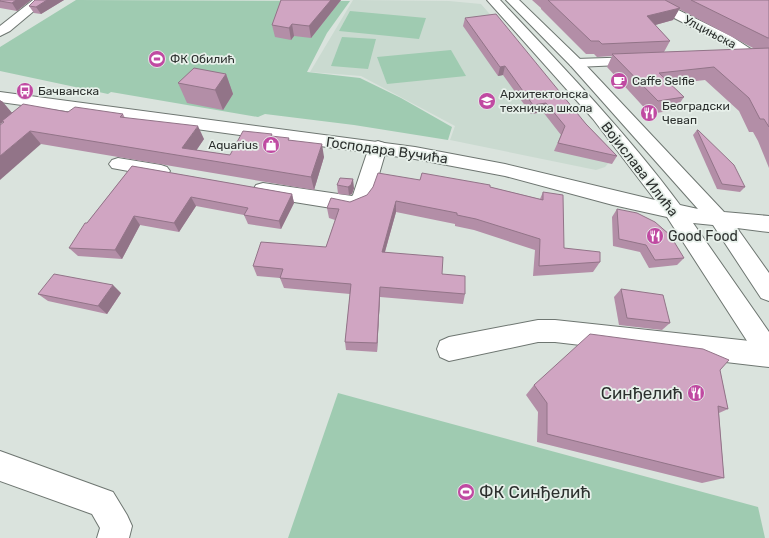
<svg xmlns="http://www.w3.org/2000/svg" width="769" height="538" font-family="Rubik,sans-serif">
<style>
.built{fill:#cadad0}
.green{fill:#9fcbb1}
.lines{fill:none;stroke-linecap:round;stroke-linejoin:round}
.minor-casing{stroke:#6e7671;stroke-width:2}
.major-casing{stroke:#6e7671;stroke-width:2}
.minor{fill:#fff;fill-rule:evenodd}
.major{fill:#fff;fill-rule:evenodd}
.wall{fill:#b38ea7;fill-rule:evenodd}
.shaded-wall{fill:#927488}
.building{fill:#d0a5c2;stroke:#927488}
.labels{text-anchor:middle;stroke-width:3.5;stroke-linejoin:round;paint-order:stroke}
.far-street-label{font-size:12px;fill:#2c302e;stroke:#e7f0ea}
.far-poi-label{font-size:12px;fill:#2c302e;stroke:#e7f0ea;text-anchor:start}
.street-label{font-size:14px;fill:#2c302e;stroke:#e7f0ea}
.poi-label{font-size:14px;fill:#2c302e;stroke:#e7f0ea;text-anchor:start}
.near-poi-label{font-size:17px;fill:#2c302e;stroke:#e7f0ea;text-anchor:end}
</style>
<rect width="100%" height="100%" fill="#dae3dd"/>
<polygon class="built" points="353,0 449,1 481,4 609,151 613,158 605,167 596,170 450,140 455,126 361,76 310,72"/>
<g class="green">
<polygon points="76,0 350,1 327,33 307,72 360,78 401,98 452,127 448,140 354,125 265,114 258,117 111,92 108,94 0,71 0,47"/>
<polygon points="350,11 426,18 419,39 339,31"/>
<polygon points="342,37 376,39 368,69 331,66"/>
<polygon points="451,50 466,76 387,84 377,57"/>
<polygon points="338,393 758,507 765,538 288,538"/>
</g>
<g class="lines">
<g class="minor-casing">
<g id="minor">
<polygon points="33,0 47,0 10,31 0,36 0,26"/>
<polygon points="643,0 658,0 731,36 769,61 769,72 764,71 721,42 645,3"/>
<polygon points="638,57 643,58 645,61 643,64 576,67 571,66 569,63 571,60 576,59"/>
<path d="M 378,141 L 384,143 L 387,147 L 372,198 C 366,208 355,211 344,210 L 263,197 L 256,195 L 253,190 L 256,185 L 263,183 L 352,196 L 353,195 L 369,147 L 372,143 Z"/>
<polygon points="118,158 161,165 167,167 170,171 167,175 161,177 112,168 109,164 112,160"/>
<polygon points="538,320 555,320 769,343 769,367 555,342 538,342 449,361 440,357 437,349 440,341 449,337"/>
<polygon points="0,451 113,492 127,515 132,526 129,538 97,538 100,528 92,514 0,481"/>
</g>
</g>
<g class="major-casing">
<path id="major" d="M 487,0 L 500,0 C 562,66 626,132 680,205 L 698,209 L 571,66 L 506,0 L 519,0 L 581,60 L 724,212 L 769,216 L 769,232 L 737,228 L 769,273 L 769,301 L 761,298 L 713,225 L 693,223 L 769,332 L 769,365 L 760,361 L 667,217 L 613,205 L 505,176 L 415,159 L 0,102 L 0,92 L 415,147 L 505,164 L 655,200 L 593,119 Z"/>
</g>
<use href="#minor" class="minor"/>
<use href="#major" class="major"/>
</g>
<g class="wall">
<polygon points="0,0 31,0 17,11 0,8"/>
<polygon points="35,0 64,0 41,14 34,13 29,6"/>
<polygon points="281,0 341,0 311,38 294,36 291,40 275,37 272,25"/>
<path d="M 532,0 L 769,0 L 769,168 L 758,141 L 753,132 L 749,132 L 739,111 L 705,80 L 670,84 L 684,97 L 675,110 L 650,114 L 607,67 L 612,56 L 597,57 L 594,54 L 586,54 L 541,9 L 541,8 ZM 679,9 L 755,49 L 664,52 L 670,41 L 655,25 L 673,20 Z"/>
<polygon points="465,18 586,124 617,156 612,164 554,151 561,135 543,112 531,114 503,75 498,76 463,26"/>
<polygon points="226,74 233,94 223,110 187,103 178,83"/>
<polygon points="0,100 12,113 68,112 123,114 125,118 204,139 196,150 230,155 273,136 290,140 324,157 314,190 41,144 3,122 0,124"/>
<polygon points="697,130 745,187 740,192 717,189 693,135"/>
<polygon points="132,166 292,194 294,203 281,229 248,224 244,215 196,206 179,232 140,225 122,259 78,256 69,248 87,223"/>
<polygon points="420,180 490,187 540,199 543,192 564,248 600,262 593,272 533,276 535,250 474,230 455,226 455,224 396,212 385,252 442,274 465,294 463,304 380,297 377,352 346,350 345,342 350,294 284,288 280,278 257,276 253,266 326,247 335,220 329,218 327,208 350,202"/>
<polygon points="337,185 354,188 352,194 349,195 338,194"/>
<polygon points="617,209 684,258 677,265 649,268 640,252 613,246 612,217"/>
<polygon points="621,289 670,323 662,330 619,325 614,297"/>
<polygon points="121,293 107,314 48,301 38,294"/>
<polygon points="720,370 728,409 719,413 724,478 702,483 537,442 538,412 526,395 534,385"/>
</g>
<g class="shaded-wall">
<polygon points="16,0 31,0 17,11 12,3"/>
<polygon points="47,0 64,0 41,14 36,7"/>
<polygon points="331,0 341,0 311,38 309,26"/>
<polygon points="680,8 673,20 641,29 647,16"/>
<polygon points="292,24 294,36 291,40 289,28"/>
<polygon points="505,66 503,75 498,76 500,67"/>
<polygon points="226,74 233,94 223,110 215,90"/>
<polygon points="0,100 1,101 2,101 13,114 2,121 3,122 0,124"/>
<polygon points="546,103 543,112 531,114 533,105"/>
<polygon points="198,126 204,139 192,157 182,148"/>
<polygon points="30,131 41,144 0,180 0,156"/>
<polygon points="322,144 324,157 314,190 311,177"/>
<polygon points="353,179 354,188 352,194 349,195 348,187"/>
<polygon points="292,194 294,203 281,229 279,221"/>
<polygon points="191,197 196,206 179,232 174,223"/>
<polygon points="396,201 396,212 382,262 382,252"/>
<polygon points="134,216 140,225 122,259 115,250"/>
<polygon points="113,285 121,293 107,314 98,306"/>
<polygon points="380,287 380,297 377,352 377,343"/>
</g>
<g class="building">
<polygon points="0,0 16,0 12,3 0,1"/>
<polygon points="35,0 47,0 36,7 29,6"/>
<polygon points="281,0 331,0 309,26 292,24 289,28 272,25"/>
<polygon points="548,0 665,0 680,8 647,16 670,41 602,44 599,41 591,41"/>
<polygon points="691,0 769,0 769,38 768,38"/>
<polygon points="496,14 586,124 617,156 558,143 565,126 546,103 533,105 505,66 500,67 465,18"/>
<polygon points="769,48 769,127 764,119 760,119 749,98 714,67 659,73 684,97 658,101 612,54"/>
<polygon points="194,68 226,74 215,90 178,83"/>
<polygon points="23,104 68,112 75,107 123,114 120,117 198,126 182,148 230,155 243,131 272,134 271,136 289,138 288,140 322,144 311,177 30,131 0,156 0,125 4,122 2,121"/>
<polygon points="697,130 698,130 734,165 745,187 722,184"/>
<polygon points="132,166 292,194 279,221 244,215 248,208 191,197 174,223 134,216 115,250 69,248 85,223 87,223"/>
<polygon points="378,173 420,180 422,173 490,185 490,187 543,200 543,192 563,195 564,248 600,252 600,262 539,266 540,239 476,219 457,215 457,213 396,201 382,252 443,257 442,274 465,276 465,294 380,287 377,343 345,342 351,284 280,278 283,269 253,266 261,242 326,247 339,209 327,208 331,198 350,202 367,195 373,187"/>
<polygon points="340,178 353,179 351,185 348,187 337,185"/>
<polygon points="617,209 637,213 655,222 670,235 684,258 655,260 646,245 619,239"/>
<polygon points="54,274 113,285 98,306 38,294"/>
<polygon points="621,289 663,295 670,323 627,318"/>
<polygon points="590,334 703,349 729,360 720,370 728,409 718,406 724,478 547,434 547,403 534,385"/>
</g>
<defs>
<g id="stadium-disc" transform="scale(0.9)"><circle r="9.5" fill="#c04aa2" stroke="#e7f0ea"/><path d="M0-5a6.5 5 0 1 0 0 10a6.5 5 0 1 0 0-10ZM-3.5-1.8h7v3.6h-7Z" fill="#fff"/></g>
<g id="cafe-disc" transform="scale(0.9)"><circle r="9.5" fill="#c04aa2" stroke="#e7f0ea"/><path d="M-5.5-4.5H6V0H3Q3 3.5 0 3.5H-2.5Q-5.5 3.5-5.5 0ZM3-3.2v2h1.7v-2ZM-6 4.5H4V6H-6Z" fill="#fff"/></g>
<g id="bus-disc" transform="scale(0.9)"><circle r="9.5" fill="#c04aa2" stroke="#e7f0ea"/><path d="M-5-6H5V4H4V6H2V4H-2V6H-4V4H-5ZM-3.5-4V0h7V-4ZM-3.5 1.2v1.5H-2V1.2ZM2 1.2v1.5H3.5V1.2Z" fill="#fff"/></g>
<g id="school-disc" transform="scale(0.9)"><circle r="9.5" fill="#c04aa2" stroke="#e7f0ea"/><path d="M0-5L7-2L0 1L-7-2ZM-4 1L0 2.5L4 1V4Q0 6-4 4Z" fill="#fff"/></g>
<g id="restaurant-disc" transform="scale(0.9)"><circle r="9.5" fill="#c04aa2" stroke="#e7f0ea"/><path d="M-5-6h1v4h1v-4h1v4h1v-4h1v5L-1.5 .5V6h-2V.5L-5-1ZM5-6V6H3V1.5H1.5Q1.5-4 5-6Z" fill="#fff"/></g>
<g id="shop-disc" transform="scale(0.9)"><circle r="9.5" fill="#c04aa2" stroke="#e7f0ea"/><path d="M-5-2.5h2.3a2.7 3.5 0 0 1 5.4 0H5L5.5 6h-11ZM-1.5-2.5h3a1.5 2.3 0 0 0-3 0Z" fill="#fff"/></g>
</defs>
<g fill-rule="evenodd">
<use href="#stadium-disc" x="157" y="59"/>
<use href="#cafe-disc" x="619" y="81"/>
<use href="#bus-disc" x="25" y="91"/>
<use href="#school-disc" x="487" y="101"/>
<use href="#restaurant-disc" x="649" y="113"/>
<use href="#shop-disc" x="271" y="145"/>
<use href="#restaurant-disc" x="655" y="236"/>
<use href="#restaurant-disc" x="696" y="393"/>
<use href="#stadium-disc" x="466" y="492"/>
</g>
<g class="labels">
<g class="far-street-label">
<text transform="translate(710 32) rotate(28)" y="4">Улцињска</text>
</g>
<g class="far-poi-label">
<text x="170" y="63">ФК Обилић</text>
<text x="632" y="85">Caffe Selfie</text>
<text x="38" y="95">Бачванска</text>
<text x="500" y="98">Архитектонска<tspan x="500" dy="14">техничка школа</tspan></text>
<text x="662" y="110">Београдски<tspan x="662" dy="14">Чевап</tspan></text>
<text x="258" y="149" text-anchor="end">Aquarius</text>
</g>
<g class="street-label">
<text transform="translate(387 150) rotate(8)" y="5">Господара Вучића</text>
<text transform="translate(640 169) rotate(52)" y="5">Војислава Илића</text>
</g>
<g class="poi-label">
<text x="668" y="241">Good Food</text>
</g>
<g class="near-poi-label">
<text x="683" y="399">Синђелић</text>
<text x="479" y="498" text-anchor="start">ФК Синђелић</text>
</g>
</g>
</svg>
